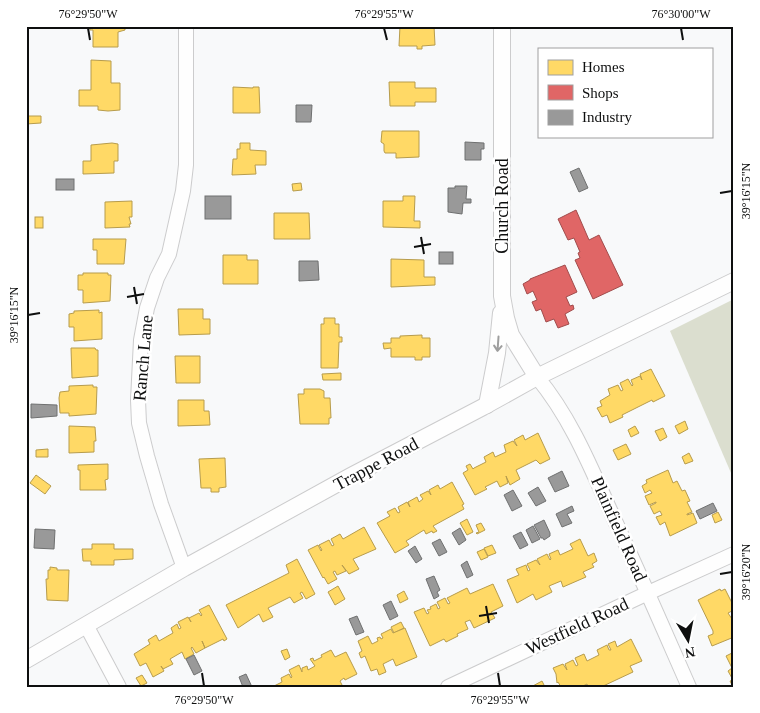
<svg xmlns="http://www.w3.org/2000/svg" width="760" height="713" font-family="'Times New Roman',serif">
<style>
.green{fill:#dbdecf}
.homes{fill:#ffd966;stroke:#b79c4c}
.shops{fill:#e06666;stroke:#a14c4c}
.industry{fill:#999;stroke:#6f7070}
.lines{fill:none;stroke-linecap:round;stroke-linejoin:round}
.minor-casing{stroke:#cccccd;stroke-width:16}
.tertiary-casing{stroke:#cccccd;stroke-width:18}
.minor{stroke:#fefefe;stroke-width:14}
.tertiary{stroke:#fefefe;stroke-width:16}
.oneway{stroke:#9e9e9e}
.ticks{fill:none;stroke:#0e0f0f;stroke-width:2}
.labels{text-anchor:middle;stroke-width:5;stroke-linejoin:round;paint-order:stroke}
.street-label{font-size:18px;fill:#0e0f0f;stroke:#fff}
.neatline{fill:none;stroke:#0e0f0f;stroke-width:2}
.ticks-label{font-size:12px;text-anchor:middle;fill:#0e0f0f}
</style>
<rect width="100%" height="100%" fill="#f8f9fa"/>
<polygon class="green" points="734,299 734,480 670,331"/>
<g class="homes">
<polygon points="90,26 125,26 125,30 118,32 118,47 93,47 93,30 90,30"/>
<polygon points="400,26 434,26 435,45 422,46 422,49 417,49 417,46 399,46"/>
<polygon points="91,60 111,61 111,83 120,83 120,110 108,111 98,110 98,106 79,106 79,90 91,90"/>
<polygon points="389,82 415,82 415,88 436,88 436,102 415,102 415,106 390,106"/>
<polygon points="233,87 253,88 253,87 259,87 260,113 233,113"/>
<polygon points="26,116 41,116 41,123 26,124"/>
<polygon points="382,131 419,131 419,157 396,158 396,153 385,153 384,151 384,144 381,142"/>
<polygon points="112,143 118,144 118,161 114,161 114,173 83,174 83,161 91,161 91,145"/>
<polygon points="240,143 250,143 250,150 266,151 266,165 255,165 256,174 232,175 233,159 237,159 237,149 240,149"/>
<polygon points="301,183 302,190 293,191 292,184"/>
<polygon points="403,196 415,196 414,221 420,221 420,228 383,227 383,201 403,201"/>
<polygon points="132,201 132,217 129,217 131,224 129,224 130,227 105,228 105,202"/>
<polygon points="274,213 309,213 310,239 274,239"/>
<rect x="35" y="217" width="8" height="11"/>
<polygon points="93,239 126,239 124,264 97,264 97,250 93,250"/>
<polygon points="223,255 247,255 247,260 258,260 258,284 223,284"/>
<polygon points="391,259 424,260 424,277 435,277 435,285 391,287"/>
<polygon points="83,273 108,273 108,275 111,275 110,301 83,303 83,290 78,290 78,275 83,275"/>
<polygon points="178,309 203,309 203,319 210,319 210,334 179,335"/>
<polygon points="99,310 99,313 102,312 102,339 74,341 74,327 69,327 69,314 74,313 74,311"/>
<polygon points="324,318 335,318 335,324 339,324 339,337 342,337 342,342 339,342 338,368 321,368 321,324 324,324"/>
<polygon points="422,335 422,338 430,338 430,357 422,357 422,360 415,360 415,357 391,357 391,348 384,349 383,343 391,343 391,338 400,338 400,336"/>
<polygon points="71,348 95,348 96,350 98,350 98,376 72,378"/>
<polygon points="175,356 200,356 200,383 176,383"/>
<polygon points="651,369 665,396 653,402 652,400 622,415 623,417 610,423 607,415 602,417 597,408 602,406 600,401 610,395 608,389 618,385 621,391 623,390 620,383 628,379 632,386 633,385 631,380 640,376 642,380 640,374"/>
<polygon points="341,373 341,380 323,380 322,374"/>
<polygon points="93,385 93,387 97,387 96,414 69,416 69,413 60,413 59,398 60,392 69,391 69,386"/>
<polygon points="304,389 320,389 324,391 324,398 330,398 331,418 329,418 329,424 300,424 298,394 304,394"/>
<polygon points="178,400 204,400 204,411 209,411 210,425 178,426"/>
<polygon points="685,421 688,429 679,434 675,426"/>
<polygon points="69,426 95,427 96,441 94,441 94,452 69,453"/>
<polygon points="635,426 639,433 631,437 628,430"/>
<polygon points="663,428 667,437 660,441 655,431"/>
<polygon points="538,433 550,459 540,464 536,460 516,470 520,479 510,485 506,476 508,483 500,487 497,481 485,487 487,489 475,495 463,473 468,470 466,466 470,464 473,469 474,468 486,462 484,457 493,452 495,457 506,452 504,445 513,441 517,446 514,440 523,435 525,440"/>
<polygon points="626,444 631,454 618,460 613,450"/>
<polygon points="48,449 48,457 36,457 36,450"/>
<polygon points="689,453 693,461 685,464 682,457"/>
<polygon points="225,458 226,487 219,488 219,492 211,492 211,488 201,488 199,459"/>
<polygon points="108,464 108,479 105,480 106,490 80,490 80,470 78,470 78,465"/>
<polygon points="668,470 673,483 677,481 682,491 685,490 690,501 687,502 692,512 687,514 687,515 693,513 697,523 670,536 665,522 660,525 656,517 662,515 660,511 654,514 650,506 656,503 656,502 649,505 645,496 652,493 650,490 645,493 642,486 647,483 646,480"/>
<polygon points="36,475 51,486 45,494 30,483"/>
<polygon points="452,482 464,504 462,505 464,509 433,526 437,531 433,533 432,531 426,534 424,530 406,541 409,545 395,553 377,523 390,516 387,512 395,508 398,513 400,512 398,507 407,502 410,507 408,502 417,497 419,502 423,499 420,495 428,491 431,495 429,490 438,485 440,489"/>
<polygon points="718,512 722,520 715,523 712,515"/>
<polygon points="467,519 473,532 467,535 460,523"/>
<polygon points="481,523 485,530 477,534 476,533 479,532 476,525"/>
<polygon points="364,527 376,549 353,559 359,569 349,574 342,565 346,571 337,575 335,571 333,572 337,579 328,584 324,577 323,578 308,550 318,545 321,551 322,550 319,545 329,540 332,546 334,545 331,539 340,534 343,539"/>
<polygon points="580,539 588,556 594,553 597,561 592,564 594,567 583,572 586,577 563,587 561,581 549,586 552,592 536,600 533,594 517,603 507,580 519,575 516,569 526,565 528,571 530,570 527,564 536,560 540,565 537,559 547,554 550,560 551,559 549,554 558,550 560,555 573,549 570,544"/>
<polygon points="92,544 114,544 114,549 133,549 133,559 114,560 114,565 91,565 91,561 83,561 82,549 92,549"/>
<polygon points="492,545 496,553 488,556 484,548"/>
<polygon points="484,549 488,557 481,560 477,552"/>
<polygon points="297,559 315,594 306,599 302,592 300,593 303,598 294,603 290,597 268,608 273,617 263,622 259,614 238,628 226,605 289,573 286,565"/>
<polygon points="50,567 57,568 57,570 69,570 68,601 47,600 46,579 48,579 48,570 50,570"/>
<polygon points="493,584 503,606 491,612 495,618 474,628 470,620 465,622 468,629 457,634 458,636 446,642 444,639 430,646 414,612 424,608 427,614 429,613 427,610 431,609 430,607 436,604 438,609 440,608 437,602 445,598 448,604 450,603 447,598 467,588 470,594"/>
<polygon points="338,586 345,599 335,605 328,592"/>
<polygon points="720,589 721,591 725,589 734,607 734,610 728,613 734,622 734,637 712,646 708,636 713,634 713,631 698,600"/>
<polygon points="404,591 408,599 400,603 397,595"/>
<polygon points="209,605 227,639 224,641 223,639 205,648 202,641 205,648 196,653 192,647 191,648 194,654 185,659 182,652 170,659 173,664 163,669 161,666 164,671 153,677 146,663 140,666 134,654 150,644 148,640 156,635 159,641 173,633 171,628 177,624 179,629 181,628 178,622 188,617 191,622 189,618 199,613 201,616 202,615 199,610"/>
<polygon points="401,622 404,628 394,633 391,627"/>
<polygon points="405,628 417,657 396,666 393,659 383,664 386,672 379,675 377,669 371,671 365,656 361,658 359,653 362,651 358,641 368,636 372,644 378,641 377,638 380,637 381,639 383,638 381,634 391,629 393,633"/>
<polygon points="631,639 642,661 630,666 633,672 601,687 588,687 587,684 581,687 561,687 558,682 557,683 556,674 553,668 563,664 567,670 565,664 573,660 576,666 578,665 575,658 584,654 587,661 599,655 597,650 607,645 609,650 611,650 608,644 615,641 617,647"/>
<polygon points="287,649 290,657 285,660 281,651"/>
<polygon points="331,650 335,657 346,652 357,674 345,680 344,678 340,681 343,687 272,687 282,682 281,678 289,674 291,678 292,677 289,670 299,665 302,672 302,668 307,666 308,670 315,666 310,659 313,658 314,661 322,657 321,655"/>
<polygon points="734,652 734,687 733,687 730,681 733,680 728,671 732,668 726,656"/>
<polygon points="142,675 147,683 141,686 136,678"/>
<polygon points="542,681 545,687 531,687"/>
</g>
<g class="shops">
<polygon points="576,210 589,240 599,235 623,285 593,299 575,260 580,258 578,253 580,252 574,238 568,240 558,219"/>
<polygon points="565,265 577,292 566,297 570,306 573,305 574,309 565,314 569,324 558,328 554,319 546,322 541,309 536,311 532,302 537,300 533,291 527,294 523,284 530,280 530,279"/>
</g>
<g class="industry">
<polygon points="296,105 312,105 311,122 296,122"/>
<polygon points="465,142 484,143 484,149 481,149 481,160 465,160"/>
<polygon points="579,168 588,188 579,192 570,172"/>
<rect x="56" y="179" width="18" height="11"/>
<polygon points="455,186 467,186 466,199 471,199 471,203 463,203 462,214 448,212 448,188 455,188"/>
<rect x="205" y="196" width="26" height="23"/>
<rect x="439" y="252" width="14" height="12"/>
<polygon points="299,261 318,261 319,280 299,281"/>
<polygon points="31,404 57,405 57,416 31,418"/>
<polygon points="562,471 569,486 555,492 548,478"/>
<polygon points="538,487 546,501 536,506 528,493"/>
<polygon points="513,490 522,506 512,511 504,495"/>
<polygon points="713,503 717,511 700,519 696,511"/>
<polygon points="572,506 574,511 567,514 572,523 562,527 556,514"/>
<polygon points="544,520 550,533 550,536 544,540 543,538 541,538 534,525"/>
<polygon points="533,526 540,539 532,543 526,530"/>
<polygon points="460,528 466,540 459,545 452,533"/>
<polygon points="35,529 55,530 54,549 34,548"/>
<polygon points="521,532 528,545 520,549 513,536"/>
<polygon points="440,539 447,552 439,556 432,543"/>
<polygon points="415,546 422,559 416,563 408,551"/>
<polygon points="467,561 473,575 467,578 461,565"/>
<polygon points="434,576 440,590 437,592 439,596 434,599 426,579"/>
<polygon points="391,601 398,616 390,620 383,605"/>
<polygon points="357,616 364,632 356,635 349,619"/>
<polygon points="194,655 202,671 194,675 186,659"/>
<polygon points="246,674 252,687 243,687 239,677"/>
</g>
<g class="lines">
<g class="minor-casing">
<g id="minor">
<path d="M 537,377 C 570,417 589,463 610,510 C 637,568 663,628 689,687"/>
<polyline points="184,568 161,504 147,456 139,423 138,400 141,340 147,308 157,278 169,254 183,191 186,165 186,26"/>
<polyline points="86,625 119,687"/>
<polyline points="448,687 648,593 734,554"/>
</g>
</g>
<g class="tertiary-casing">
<g id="tertiary">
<polyline points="502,26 502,296 506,318 511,335 537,377"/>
<polyline points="487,405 497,353 501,313"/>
<polyline points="26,660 184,568 351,476 483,407 537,377 734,281"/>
</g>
</g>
<use href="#minor" class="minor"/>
<use href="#tertiary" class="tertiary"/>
</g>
<defs><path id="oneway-shaft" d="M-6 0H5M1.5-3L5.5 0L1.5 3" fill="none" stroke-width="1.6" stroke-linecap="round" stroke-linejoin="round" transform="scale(1.25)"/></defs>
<use class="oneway" href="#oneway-shaft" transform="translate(498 344) rotate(94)"/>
<path class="ticks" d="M 88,28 L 90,40M 384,28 L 387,40M 681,28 L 683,40M 720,193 L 732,191M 421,237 L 424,254M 414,247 L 431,244M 134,287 L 137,304M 127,297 L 144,294M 28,315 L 40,313M 720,574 L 732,572M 486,606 L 489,623M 479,616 L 497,613M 202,673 L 204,686M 498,673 L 500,686"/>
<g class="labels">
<g class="street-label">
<text transform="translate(502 206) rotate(-90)" y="6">Church Road</text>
<text transform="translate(143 358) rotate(-85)" y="6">Ranch Lane</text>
<text transform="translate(376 464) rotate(-28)" y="6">Trappe Road</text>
<text transform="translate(619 529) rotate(66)" y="6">Plainfield Road</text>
<text transform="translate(577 626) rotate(-25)" y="6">Westfield Road</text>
</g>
</g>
<rect width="760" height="713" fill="none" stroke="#ffffff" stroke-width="55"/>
<rect x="538" y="48" width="175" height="90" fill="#ffffff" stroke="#9f9f9f"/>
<rect x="548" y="60" width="25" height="15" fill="#ffd966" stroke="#9f9f9f"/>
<text x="582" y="72" font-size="15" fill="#0e0f0f">Homes</text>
<rect x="548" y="85" width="25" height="15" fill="#e06666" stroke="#9f9f9f"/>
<text x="582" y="98" font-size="15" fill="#0e0f0f">Shops</text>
<rect x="548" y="110" width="25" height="15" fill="#999999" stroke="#9f9f9f"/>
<text x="582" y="122" font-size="15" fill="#0e0f0f">Industry</text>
<g transform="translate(688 640) rotate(170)" stroke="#ffffff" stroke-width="4" paint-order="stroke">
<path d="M0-4L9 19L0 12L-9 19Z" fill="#0e0f0f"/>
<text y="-8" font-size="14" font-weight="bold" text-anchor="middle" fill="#0e0f0f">N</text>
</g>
<rect x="28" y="28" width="704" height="658" class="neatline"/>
<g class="ticks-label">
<text x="88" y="18">76°29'50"W</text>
<text x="384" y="18">76°29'55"W</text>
<text x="681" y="18">76°30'00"W</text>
<text transform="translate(746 191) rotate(-90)" y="4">39°16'15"N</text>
<text transform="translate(14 315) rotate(-90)" y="4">39°16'15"N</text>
<text transform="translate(746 572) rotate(-90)" y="4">39°16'20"N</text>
<text x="204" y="704">76°29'50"W</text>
<text x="500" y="704">76°29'55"W</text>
</g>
</svg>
